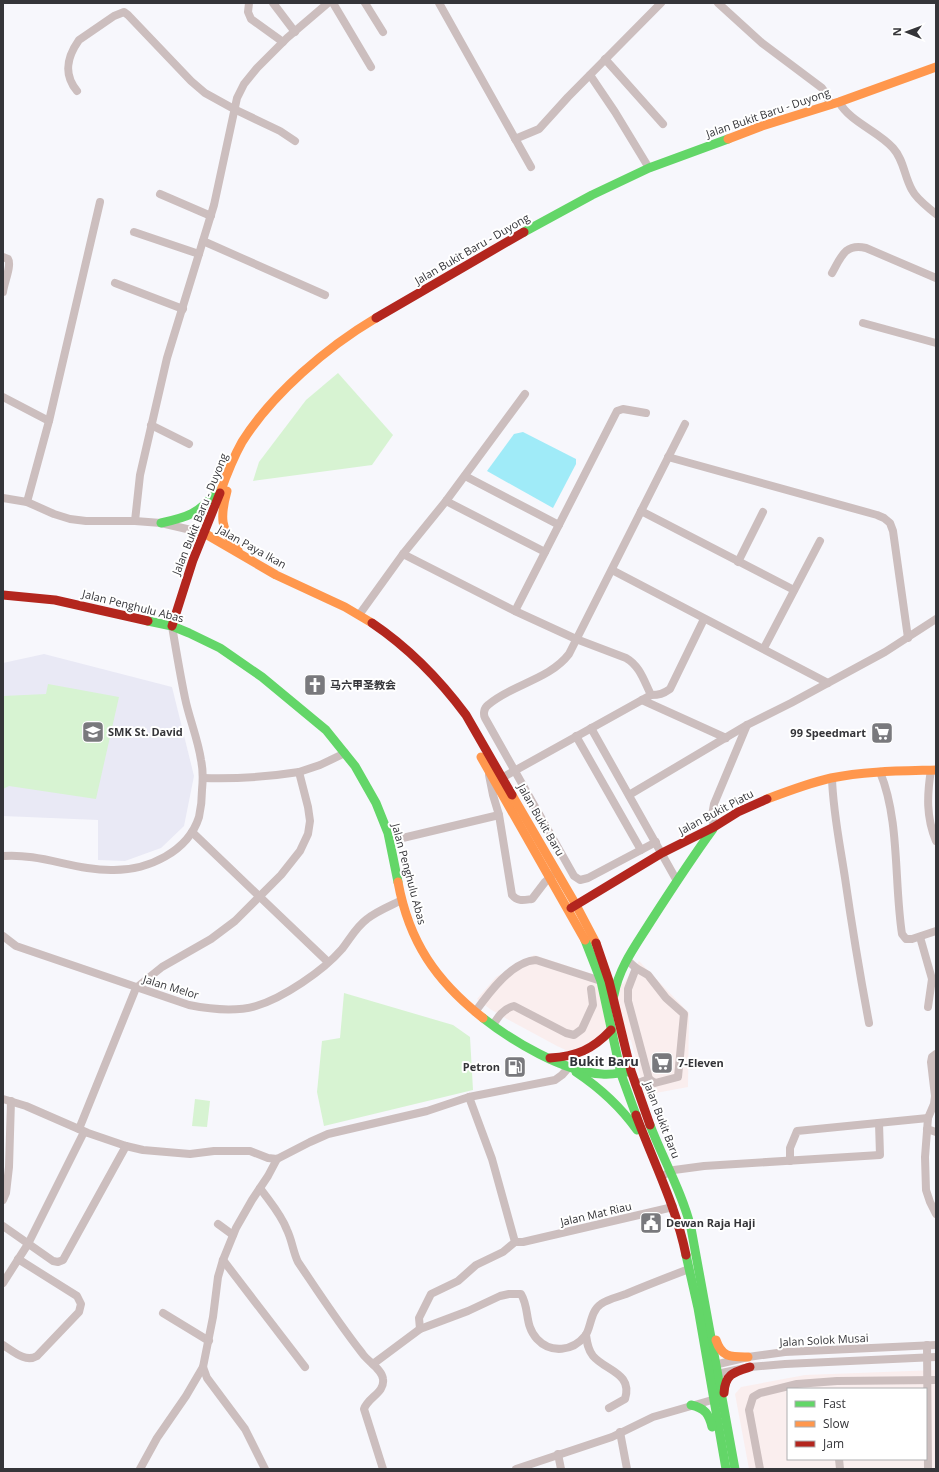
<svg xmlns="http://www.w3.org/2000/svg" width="939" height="1472" font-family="'Open Sans','Noto Sans SC',sans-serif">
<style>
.commercial{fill:#faeeee;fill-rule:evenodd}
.built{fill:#e9e9f5}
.green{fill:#d7f3d2}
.water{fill:#a0ebf8}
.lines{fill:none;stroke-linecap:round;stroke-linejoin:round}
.street{stroke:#ccbebe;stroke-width:8}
.fast{stroke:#63d668;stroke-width:9}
.slow{stroke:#ff974d;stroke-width:9}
.jam{stroke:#b3261e;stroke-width:9}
.labels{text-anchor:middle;stroke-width:4;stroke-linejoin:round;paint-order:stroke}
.street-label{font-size:11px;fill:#353539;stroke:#fff}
.poi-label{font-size:11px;font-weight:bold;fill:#353539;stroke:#fff;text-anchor:start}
.quarter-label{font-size:13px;font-weight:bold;fill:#313239;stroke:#fff}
</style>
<rect width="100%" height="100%" fill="#f7f7fc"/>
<g class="commercial">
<polygon points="534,955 623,984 639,961 689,1013 688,1087 645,1095 631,1040 604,1038 579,1056 557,1046 507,1019 490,1009 477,999 496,977"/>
<path d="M 936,1370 L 936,1469 L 749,1469 L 735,1394 L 741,1387 L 805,1375 ZM 788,1389 L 926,1389 L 926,1459 L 788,1459 Z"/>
</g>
<polygon class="built" points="44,654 172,687 194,776 184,826 161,848 125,861 98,860 98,820 3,816 3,663"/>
<g class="green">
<polygon points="338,373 393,435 372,465 253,481 259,462 306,400"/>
<polygon points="48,684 119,697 96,799 9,786 3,789 3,696 46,694"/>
<polygon points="344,993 453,1025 470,1037 473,1090 324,1126 317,1092 322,1041 340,1038"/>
<polygon points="195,1099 210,1101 207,1127 192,1126"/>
</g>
<polygon class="water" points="523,432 576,459 576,464 553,508 487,471 514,434"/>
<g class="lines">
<g class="street">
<polyline points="249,3 248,12 251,19 283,42"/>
<polyline points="273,3 295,32"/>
<polyline points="333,3 371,67"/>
<polyline points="365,3 383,32"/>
<polyline points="439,3 531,167"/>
<polyline points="718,3 762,43 822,88 827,95 830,105"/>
<polyline points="605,59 663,124"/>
<polyline points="590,75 615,112 649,168"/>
<path d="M 77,91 C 63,74 67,57 79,40 L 114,16 L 124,12 L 128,15 L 191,81 L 205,93 L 234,109 L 280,131 L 295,141"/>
<path d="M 839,102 C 850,122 878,131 893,148 C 904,160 904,176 912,190 C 917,200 928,207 936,214"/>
<polyline points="515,139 539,129 568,97 661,3"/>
<polyline points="160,194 211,216"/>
<polyline points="134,232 199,254"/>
<polyline points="203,241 325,295"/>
<path d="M 3,257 L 8,259 C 12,265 4,283 3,292"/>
<path d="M 832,273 C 841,257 845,243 866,248 L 936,278"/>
<polyline points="115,283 183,309"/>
<polyline points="863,323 936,343"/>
<polyline points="3,397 49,421"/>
<polyline points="151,425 189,444"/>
<polyline points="668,457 877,515 884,518 890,523 893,531 908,638"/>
<polyline points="465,476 559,525"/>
<polyline points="3,498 27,502 54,514 70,519 86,521 135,521 161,523 204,533"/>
<polyline points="446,501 545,552"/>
<polyline points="27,502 49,421 100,202"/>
<polyline points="641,511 794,590"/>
<polyline points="135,521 140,475 167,358 214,205 237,98 244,84 257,68 287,38 328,3"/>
<path d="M 403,554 L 515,611 L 576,639 L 626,658 C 640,666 644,681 651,695"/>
<polyline points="738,562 763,512"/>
<polyline points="612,570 828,683"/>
<polyline points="515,611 617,411 623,409 646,413"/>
<polyline points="359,615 403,554 446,501 525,394"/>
<polyline points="764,648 820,541"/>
<polyline points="642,700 726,738"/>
<polyline points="591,728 677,881"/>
<polyline points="576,736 641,850"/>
<path d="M 931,770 C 927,795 926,817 936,841"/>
<polyline points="299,772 320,765 345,753"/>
<path d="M 880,772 C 900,820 894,883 902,934 L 906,939 L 912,939 L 936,931"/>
<path d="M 489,775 L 493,795 L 499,815 L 512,895 C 518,902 524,900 532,899 L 545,882 L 553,875"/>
<path d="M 832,778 C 833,812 840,845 845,878 C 852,927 860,975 869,1023"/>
<path d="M 498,780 L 651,695 C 659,695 663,694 670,689 L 704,619"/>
<polyline points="629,795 747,725 791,703 885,652 936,619"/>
<polyline points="714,827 712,816 714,804 747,725"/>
<polyline points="192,832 328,962"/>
<polyline points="390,841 499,815"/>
<path d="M 656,842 L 588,878 L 580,880 L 574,876 L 485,718 C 483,714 484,708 488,705 C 512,684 549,680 569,654 L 685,424"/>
<path d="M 3,856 C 41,853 76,871 114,870 C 148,870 188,852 199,817 C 201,808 202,799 202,790 C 203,780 203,769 201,760 C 198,739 189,718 185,698 C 180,674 176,650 172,626"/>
<path d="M 3,936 L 16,946 L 189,1005 C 209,1009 235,1012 256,1006 C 283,998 323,971 342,949 C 350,939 356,927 367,919 C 377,911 390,906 402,900"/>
<polyline points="920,937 932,979 928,1007"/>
<polyline points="627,960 636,968 628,989 628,1001 649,1079 635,1084"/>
<polyline points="636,968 648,975 666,998 684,1014 678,1077 655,1083 649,1079"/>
<path d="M 475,1012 C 488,994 512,961 536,960 L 601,981"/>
<path d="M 493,1025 C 498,1017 503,1009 514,1006 L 566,1033 L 574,1035 L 582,1029 L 593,1005 L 591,989"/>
<polyline points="936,1054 932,1057 931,1062 935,1096 934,1104 928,1118 925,1157 926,1190 930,1202 936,1214"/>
<polyline points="3,1099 26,1106 88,1133 126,1146 143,1150 190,1154 214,1151 250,1151 268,1158 277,1159 310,1142 328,1134 427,1111 469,1097 555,1080 562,1075 569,1067"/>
<path d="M 79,1129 L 136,988 L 162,967 L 211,939 L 235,921 L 281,875 L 300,851 L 308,834 L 310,821 L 308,807 L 299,772 C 267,777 235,779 203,778"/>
<polyline points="927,1129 936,1132"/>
<polyline points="790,1161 790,1148 797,1131 928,1118"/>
<polyline points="664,1175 674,1170 704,1166 880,1155 879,1123"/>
<path d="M 260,1188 C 269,1201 281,1214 287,1230 C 292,1240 293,1252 298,1262 C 319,1293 339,1324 362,1353 C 367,1361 382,1369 383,1379 C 385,1393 368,1397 364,1409 L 383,1469"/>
<polyline points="3,1200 6,1193 9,1167 11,1101"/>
<polyline points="218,1224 233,1235"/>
<polyline points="3,1226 53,1261 58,1262 63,1260 126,1146"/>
<polyline points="515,1242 523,1242 673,1207"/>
<polyline points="223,1260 305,1367"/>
<polyline points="3,1283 28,1244 84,1132"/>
<polyline points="163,1313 209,1341"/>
<polyline points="420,1329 419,1318 431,1294 458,1281 476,1265 503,1252 515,1242 492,1159 469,1097"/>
<path d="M 586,1335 C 587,1343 588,1350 593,1356 C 606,1371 633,1373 625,1399 L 609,1408"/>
<path d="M 3,1345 C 13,1351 25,1363 37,1356 L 79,1312 L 81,1304 L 77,1296 L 18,1259"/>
<polyline points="927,1345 928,1469"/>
<path d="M 373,1364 L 420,1329 L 468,1311 L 500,1296 L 509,1294 L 521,1294 C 530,1309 524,1325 537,1339 C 551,1354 573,1351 585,1336 C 591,1329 590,1311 601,1304 C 608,1299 618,1297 626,1294 C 647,1285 668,1277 689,1269"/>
<polyline points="710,1366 748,1357 785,1352 936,1345"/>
<polyline points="712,1375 750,1367 785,1364 936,1357"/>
<polyline points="620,1432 627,1469"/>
<polyline points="558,1454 561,1469"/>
<polyline points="839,1459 840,1469"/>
<polyline points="140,1469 157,1438 186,1396 203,1367"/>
<polyline points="265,1469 245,1429 207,1378 203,1367 213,1317 218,1277 223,1260 236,1228 252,1200 268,1176 277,1159"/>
<polyline points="516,1469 612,1437 653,1417 719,1398"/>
<polyline points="760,1469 749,1410 753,1397 760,1393 797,1384 837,1381 936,1380"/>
</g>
<g class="fast">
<polyline points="524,232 592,195 649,168 728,139"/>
<path d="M 161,523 C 188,517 198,514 216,492"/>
<polyline points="148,621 172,626 189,633 220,648 262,677 326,730 355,766 376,803 388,833 398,882"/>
<polyline points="585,940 601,981 621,1074 636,1115"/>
<path d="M 614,995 C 619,967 636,945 651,921 C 671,890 691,859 713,829"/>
<path d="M 483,1018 C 512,1041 564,1072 602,1074 C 611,1075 619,1073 627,1072"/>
<path d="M 576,1072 C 600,1088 620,1106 637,1130"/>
<path d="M 650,1125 C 663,1159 682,1192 691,1228 L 735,1469"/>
<polyline points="686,1255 698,1308 726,1469"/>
<path d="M 691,1405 C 705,1408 709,1414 712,1427"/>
</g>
<g class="slow">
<polyline points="728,139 762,126 839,102 936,67"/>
<path d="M 227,491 C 220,516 220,530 238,550"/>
<path d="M 220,493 C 226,476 233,458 242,442 C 272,394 327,347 376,318"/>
<polyline points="204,533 276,575 345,607 372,623"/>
<polyline points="481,757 585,940"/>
<polyline points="512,795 576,905 596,943"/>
<path d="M 767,799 C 788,791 809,783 831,778 C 865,771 901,771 936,770"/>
<path d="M 398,882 C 409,942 436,981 483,1018"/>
<path d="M 716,1340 C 722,1358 731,1357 748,1357"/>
</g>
<g class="jam">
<polyline points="376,318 524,232"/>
<polyline points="3,595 55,600 148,621"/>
<path d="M 372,623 C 409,648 440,680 466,715 L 512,795"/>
<polyline points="172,626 193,560 220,493"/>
<polyline points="571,908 662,853 714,827 738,812 767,799"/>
<polyline points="596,943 609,981 631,1071 650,1125"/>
<path d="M 550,1058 C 577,1056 592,1050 611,1030"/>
<path d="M 636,1115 C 653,1161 676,1206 686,1255"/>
<path d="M 724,1393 C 725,1374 734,1372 750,1367"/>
</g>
</g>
<defs>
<g id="church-square" transform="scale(1.15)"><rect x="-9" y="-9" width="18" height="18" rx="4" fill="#79797d" stroke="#fff"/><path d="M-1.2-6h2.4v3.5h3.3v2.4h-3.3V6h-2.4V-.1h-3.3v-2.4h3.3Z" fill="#fff"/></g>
<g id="school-square" transform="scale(1.15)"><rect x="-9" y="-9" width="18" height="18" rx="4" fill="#79797d" stroke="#fff"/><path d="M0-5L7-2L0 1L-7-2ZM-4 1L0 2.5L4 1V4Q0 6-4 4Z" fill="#fff"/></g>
<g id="supermarket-square" transform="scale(1.15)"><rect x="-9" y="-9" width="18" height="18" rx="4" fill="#79797d" stroke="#fff"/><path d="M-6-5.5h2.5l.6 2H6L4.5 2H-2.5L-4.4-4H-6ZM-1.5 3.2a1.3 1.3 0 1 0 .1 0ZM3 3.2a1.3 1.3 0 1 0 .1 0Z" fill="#fff"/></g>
<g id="fuel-square" transform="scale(1.15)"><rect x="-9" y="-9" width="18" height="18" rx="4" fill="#79797d" stroke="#fff"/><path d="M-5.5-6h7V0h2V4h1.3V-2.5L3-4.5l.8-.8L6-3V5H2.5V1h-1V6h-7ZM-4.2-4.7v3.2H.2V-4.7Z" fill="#fff"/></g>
<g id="civic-square" transform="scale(1.15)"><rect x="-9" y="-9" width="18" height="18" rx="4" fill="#79797d" stroke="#fff"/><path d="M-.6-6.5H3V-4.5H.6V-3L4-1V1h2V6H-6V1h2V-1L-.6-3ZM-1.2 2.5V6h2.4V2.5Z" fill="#fff"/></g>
</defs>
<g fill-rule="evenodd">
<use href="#church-square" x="315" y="685"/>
<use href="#school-square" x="93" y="732"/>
<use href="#supermarket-square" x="882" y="733"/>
<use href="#supermarket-square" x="662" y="1063"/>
<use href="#fuel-square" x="515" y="1067"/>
<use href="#civic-square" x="651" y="1223"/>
</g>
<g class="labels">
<g class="street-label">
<text transform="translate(768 113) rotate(-19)" y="4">Jalan Bukit Baru - Duyong</text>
<text transform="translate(472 249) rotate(-30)" y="4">Jalan Bukit Baru - Duyong</text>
<text transform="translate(200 514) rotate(-68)" y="4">Jalan Bukit Baru - Duyong</text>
<text transform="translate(252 547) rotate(29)" y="4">Jalan Paya Ikan</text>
<text transform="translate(133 606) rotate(14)" y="4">Jalan Penghulu Abas</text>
<text transform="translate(716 812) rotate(-28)" y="4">Jalan Bukit Piatu</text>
<text transform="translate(541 820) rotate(60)" y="4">Jalan Bukit Baru</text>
<text transform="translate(409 874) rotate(75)" y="4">Jalan Penghulu Abas</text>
<text transform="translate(171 987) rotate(17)" y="4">Jalan Melor</text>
<text transform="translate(662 1120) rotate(69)" y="4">Jalan Bukit Baru</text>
<text transform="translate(596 1214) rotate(-13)" y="4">Jalan Mat Riau</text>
<text transform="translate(824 1340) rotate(-3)" y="4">Jalan Solok Musai</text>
</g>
<g class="poi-label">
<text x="330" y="689">马六甲圣教会</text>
<text x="108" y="736">SMK St. David</text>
<text x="866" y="737" text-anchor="end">99 Speedmart</text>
<text x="678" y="1067">7-Eleven</text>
<text x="500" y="1071" text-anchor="end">Petron</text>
<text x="666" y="1227">Dewan Raja Haji</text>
</g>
<g class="quarter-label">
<text x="604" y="1066">Bukit Baru</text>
</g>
</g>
<rect width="939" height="1472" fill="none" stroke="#353539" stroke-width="8"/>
<rect x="787" y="1388" width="140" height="72" fill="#ffffff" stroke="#aeaeb0"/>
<rect x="795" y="1401" width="20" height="6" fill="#63d668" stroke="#aeaeb0"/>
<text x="823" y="1408" font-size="12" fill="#353539">Fast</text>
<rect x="795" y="1421" width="20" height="6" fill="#ff974d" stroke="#aeaeb0"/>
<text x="823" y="1428" font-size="12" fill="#353539">Slow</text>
<rect x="795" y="1441" width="20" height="6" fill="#b3261e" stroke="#aeaeb0"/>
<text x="823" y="1448" font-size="12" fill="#353539">Jam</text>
<g transform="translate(907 32) rotate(271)" stroke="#ffffff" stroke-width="3" paint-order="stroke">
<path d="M0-3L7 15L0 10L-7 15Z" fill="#353539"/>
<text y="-6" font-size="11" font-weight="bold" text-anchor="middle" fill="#353539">N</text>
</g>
</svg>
